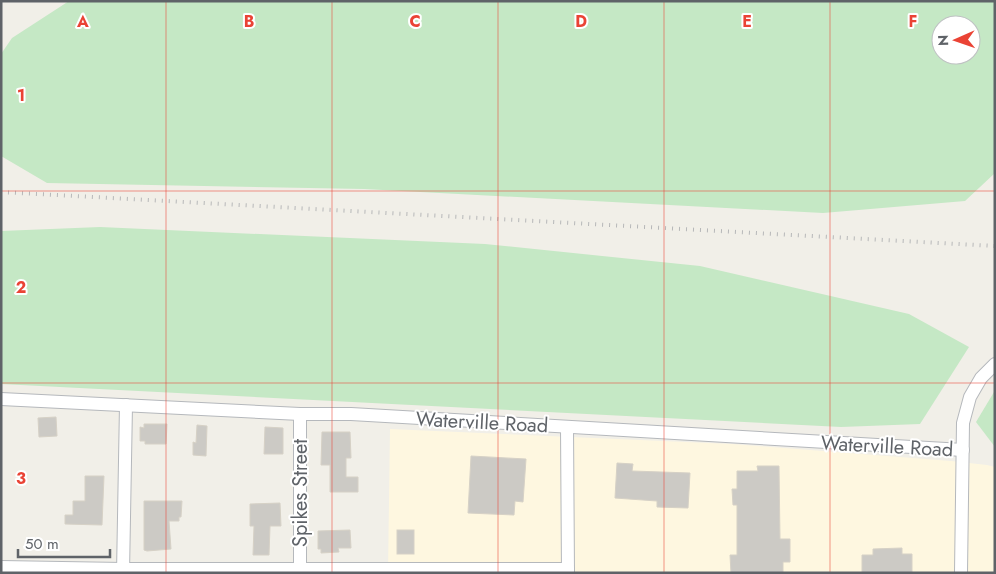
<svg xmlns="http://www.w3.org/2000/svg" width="996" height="574" font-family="Jost,sans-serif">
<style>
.commercial{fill:#fef7e0}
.green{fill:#c5e8c5;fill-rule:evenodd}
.building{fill:#cccac5;stroke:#d6d1c6}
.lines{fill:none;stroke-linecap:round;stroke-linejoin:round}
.street-casing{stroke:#b5b8bc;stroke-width:14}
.street{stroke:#fff;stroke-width:12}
.rail{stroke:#b6b7b8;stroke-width:4;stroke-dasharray:1 6;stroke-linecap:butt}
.grid{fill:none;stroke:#ea4335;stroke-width:1;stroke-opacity:0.55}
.labels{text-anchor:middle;stroke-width:4;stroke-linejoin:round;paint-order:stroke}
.street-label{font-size:20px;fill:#5f6368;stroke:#fff}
.grid-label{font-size:16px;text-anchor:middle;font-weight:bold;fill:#ea4335;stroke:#fff;stroke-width:4;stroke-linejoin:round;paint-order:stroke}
</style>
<rect width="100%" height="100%" fill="#f1efe8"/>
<polygon class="commercial" points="390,429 732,444 951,461 987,465 995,467 995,573 388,573"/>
<g class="green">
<path d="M 69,1 L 995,1 L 995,173 L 965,201 L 823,213 L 364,189 L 47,183 L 1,156 L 1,54 L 12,38 ZM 941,25 L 971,25 L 971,55 L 941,55 Z"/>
<polygon points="100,227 485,244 700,266 909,314 969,347 920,424 841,427 1,384 1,231"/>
<polygon points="994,392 995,392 995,447 976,422"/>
</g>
<g class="building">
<polygon points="56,417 57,436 39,437 38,418"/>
<polygon points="144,424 167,424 166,444 145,444 145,441 140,441 140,427 144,428"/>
<polygon points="197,425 207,426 206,456 193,455 193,442 196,443"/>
<polygon points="265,427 283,428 283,454 264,454"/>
<polygon points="322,432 350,432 351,458 346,458 346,477 358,477 358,492 330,492 330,465 321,465"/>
<polygon points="471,456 526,459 523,502 515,501 514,515 468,513"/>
<polygon points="617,463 633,464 632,471 690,473 688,508 657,507 657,501 615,498"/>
<polygon points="757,466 779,466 780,539 790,539 790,562 783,562 783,573 731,573 730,555 737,555 737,505 733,505 732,489 737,489 737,471 758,471"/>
<polygon points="85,476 104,476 102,525 65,524 65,515 73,515 73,501 85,501"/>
<polygon points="144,501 182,501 181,517 179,517 179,521 169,521 171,549 147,551 144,550"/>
<polygon points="280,503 281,526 270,526 269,555 253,555 254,526 250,526 250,504"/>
<polygon points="350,530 351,548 338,548 339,552 321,553 321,549 318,549 318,531"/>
<rect x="397" y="530" width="17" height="24"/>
<polygon points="902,548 902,554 912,554 912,573 862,573 862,555 873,555 873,549"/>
</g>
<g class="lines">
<g class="street-casing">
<g id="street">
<polyline points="1,399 300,414 351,414 963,450"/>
<polyline points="567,427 568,573"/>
<polyline points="1,567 123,569 568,569"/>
<polyline points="123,573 126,405"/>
<polyline points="300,573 300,414"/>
<polyline points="961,573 963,423 970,397 981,378 995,364"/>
</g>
</g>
<use href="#street" class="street"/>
<polyline class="rail" points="1,192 995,246"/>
</g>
<path class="grid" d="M 166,1 L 166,573M 332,1 L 332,573M 498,1 L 498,573M 664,1 L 664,573M 830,1 L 830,573M 1,191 L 995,191M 1,383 L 995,383"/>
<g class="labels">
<g class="street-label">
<text transform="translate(482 422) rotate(3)" y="7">Waterville Road</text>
<text transform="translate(887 446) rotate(3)" y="7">Waterville Road</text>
<text transform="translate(300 493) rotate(-90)" y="7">Spikes Street</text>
</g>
</g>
<g class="grid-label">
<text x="83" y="27">A</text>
<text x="249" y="27">B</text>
<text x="415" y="27">C</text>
<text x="581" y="27">D</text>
<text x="747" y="27">E</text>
<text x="913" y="27">F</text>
<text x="21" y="101">1</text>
<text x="21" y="293">2</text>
<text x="21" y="484">3</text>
</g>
<rect width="996" height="574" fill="none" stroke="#5f6368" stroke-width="5"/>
<g transform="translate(956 40) rotate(268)"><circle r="24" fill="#ffffff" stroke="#bfc1c3"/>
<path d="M0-4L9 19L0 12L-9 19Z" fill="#ea4335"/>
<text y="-8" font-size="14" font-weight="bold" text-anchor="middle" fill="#5f6368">N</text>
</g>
<path d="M18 549v8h92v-8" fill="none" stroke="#5f6368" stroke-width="2.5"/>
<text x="25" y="549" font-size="15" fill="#5f6368" stroke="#ffffff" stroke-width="4" paint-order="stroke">50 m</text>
</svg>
